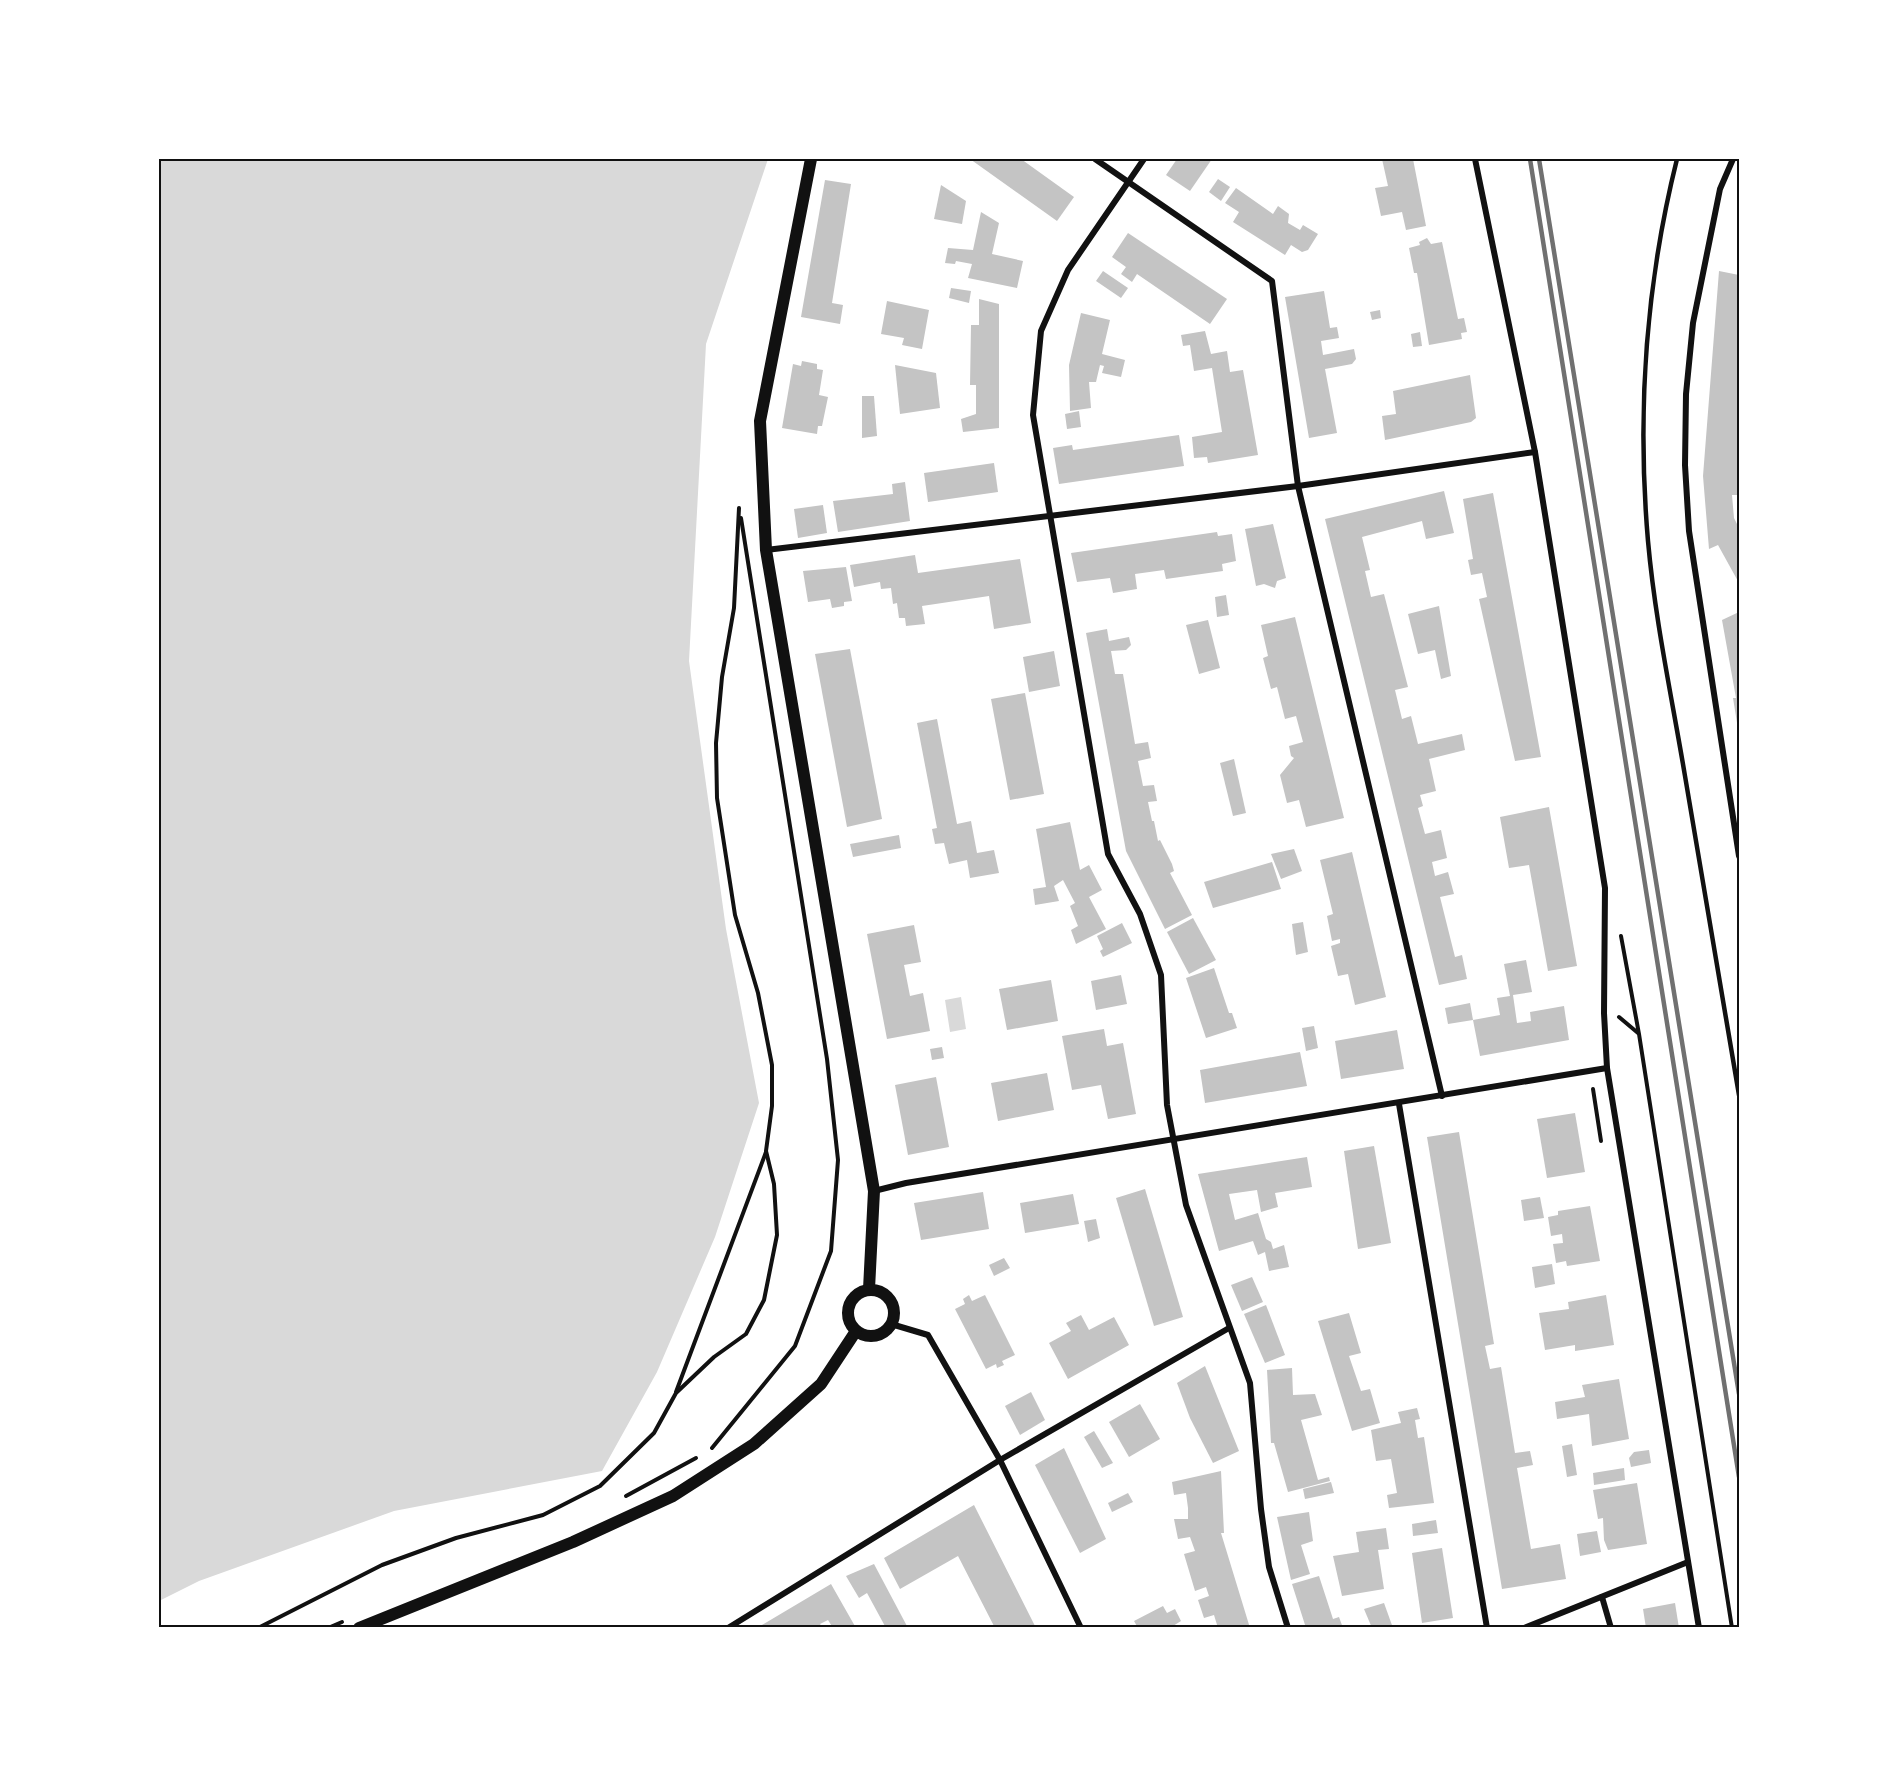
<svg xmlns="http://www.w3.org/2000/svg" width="1898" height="1787" font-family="'Source Serif 4',serif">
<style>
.water{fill:#d9d9d9}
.building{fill:#c4c4c4}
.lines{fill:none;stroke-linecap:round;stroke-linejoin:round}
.path{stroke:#111;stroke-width:4}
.service{stroke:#111;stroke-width:4.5}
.minor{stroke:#111;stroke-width:6}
.secondary{stroke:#111;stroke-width:12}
.rail{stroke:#707070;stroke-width:4.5}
.neatline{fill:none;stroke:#111;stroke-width:2}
</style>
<rect width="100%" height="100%" fill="#fff"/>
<g class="water">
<polygon points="159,159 768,159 706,344 689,661 726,929 759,1103 715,1237 657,1372 602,1471 394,1511 199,1581 159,1601"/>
<polygon points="961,997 966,1029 950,1032 945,1000"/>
</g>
<g class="building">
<polygon points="970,159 1021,159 1074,197 1057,221"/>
<polygon points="1177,159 1212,159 1190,191 1166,175"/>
<polygon points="1382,159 1413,159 1426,226 1406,230 1402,212 1381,216 1375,188 1388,186"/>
<polygon points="1218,179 1230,187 1221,201 1209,192"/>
<polygon points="825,180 851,184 832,303 843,305 840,324 801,317"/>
<polygon points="941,185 966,201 962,224 934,219"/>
<polygon points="1236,188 1273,214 1278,206 1289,214 1288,223 1300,230 1303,225 1318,234 1308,250 1302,252 1291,245 1285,255 1233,222 1239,212 1225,203"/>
<polygon points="981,212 999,223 992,254 1023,261 1017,288 968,278 972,264 956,261 955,264 945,263 948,248 973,250"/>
<polygon points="1128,233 1227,299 1210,324 1137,274 1132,282 1121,274 1126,267 1112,257"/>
<polygon points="1427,238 1431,244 1442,242 1458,319 1464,318 1467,332 1461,333 1462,339 1429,345 1417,273 1414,273 1409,248 1420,245 1419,242"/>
<polygon points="1103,271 1128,288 1121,298 1096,281"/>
<polygon points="1719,271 1739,275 1739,495 1732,495 1734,518 1739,528 1739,583 1718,545 1709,549 1703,476"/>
<polygon points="951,288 971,291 969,303 949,298"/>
<polygon points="1324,291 1330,328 1337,327 1339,338 1321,341 1323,355 1354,349 1356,359 1352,364 1325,369 1337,433 1309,438 1285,297"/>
<polygon points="979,299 999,304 999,428 963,432 961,419 976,414 976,385 970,385 971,325 979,325"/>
<polygon points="887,301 929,310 922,349 902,345 904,338 881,334"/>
<polygon points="1380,310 1381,318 1372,320 1370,312"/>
<polygon points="1081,313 1110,320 1102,354 1125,360 1121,377 1102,373 1104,366 1100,365 1096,382 1089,382 1091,408 1070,411 1069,365"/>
<polygon points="1205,331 1211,354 1227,351 1230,372 1243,370 1258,455 1208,463 1207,457 1194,458 1192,437 1222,432 1212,368 1194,371 1190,345 1183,346 1181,335"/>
<polygon points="1420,332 1422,346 1413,347 1411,334"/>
<polygon points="802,361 817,364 817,369 823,370 819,395 828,397 822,426 818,426 817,434 782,428 793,364 801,366"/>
<polygon points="895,365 936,373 940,408 900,414"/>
<polygon points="1470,375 1476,418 1471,422 1385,440 1382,416 1396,414 1393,391"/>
<polygon points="862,396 874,396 877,436 862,438"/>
<polygon points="1079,411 1081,427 1067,429 1065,414"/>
<polygon points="1179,435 1184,466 1059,484 1053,448 1072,445 1073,450"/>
<polygon points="994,463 998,492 928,502 924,473"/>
<polygon points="905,482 910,521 838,532 833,501 893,494 892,484"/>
<polygon points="1444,491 1454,533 1426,539 1422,521 1362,537 1370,570 1365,571 1371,597 1384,594 1408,687 1395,690 1402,719 1411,716 1418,744 1462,734 1465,750 1429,759 1436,791 1420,795 1423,806 1418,808 1425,834 1441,830 1447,858 1432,862 1435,876 1448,872 1454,894 1440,897 1455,957 1462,955 1467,979 1439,985 1325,519"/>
<polygon points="1493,493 1541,757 1515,761 1479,599 1487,597 1482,573 1471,575 1468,560 1473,559 1463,499"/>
<polygon points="823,505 827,533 798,538 794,509"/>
<polygon points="1273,524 1286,578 1277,581 1275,588 1264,584 1256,586 1245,529"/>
<polygon points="1217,532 1218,536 1232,534 1236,561 1222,564 1223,571 1166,579 1164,570 1135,574 1137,589 1113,593 1110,578 1077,582 1071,553"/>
<polygon points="915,555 918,573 1020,559 1031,623 994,629 989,596 922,606 925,624 906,626 905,618 899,618 897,603 893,604 891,588 881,589 880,582 854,587 850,565"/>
<polygon points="846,567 852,601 844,602 844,606 832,608 830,599 808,602 803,571"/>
<polygon points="1226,595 1229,615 1217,617 1215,597"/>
<polygon points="1439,606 1451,676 1441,679 1435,650 1418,654 1408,614"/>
<polygon points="1739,612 1739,729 1738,729 1733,698 1736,698 1722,620"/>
<polygon points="1295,617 1344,818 1306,827 1299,800 1287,803 1280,775 1294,758 1291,756 1289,746 1303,742 1296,716 1285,719 1277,687 1271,689 1263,658 1268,656 1261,625"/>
<polygon points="1208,620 1220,668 1199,674 1186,625"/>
<polygon points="1107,629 1109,641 1129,637 1131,645 1126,650 1111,651 1115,674 1123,674 1135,744 1148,742 1151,758 1138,761 1143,786 1154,785 1157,801 1148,802 1152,821 1154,821 1158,841 1160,840 1172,864 1174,871 1170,873 1192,915 1165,929 1126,851 1086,633"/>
<polygon points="850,649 882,819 847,827 815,654"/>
<polygon points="1054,651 1060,686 1029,692 1023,657"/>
<polygon points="1025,693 1044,794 1010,800 991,699"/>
<polygon points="937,719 957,824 971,821 977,853 994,850 999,873 970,878 967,860 949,864 944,843 935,844 932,829 937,828 917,723"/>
<polygon points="1234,759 1246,813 1233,816 1220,763"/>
<polygon points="1549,807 1577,966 1548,971 1529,865 1509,868 1500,817"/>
<polygon points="1070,822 1080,870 1089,865 1102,890 1089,897 1106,929 1076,944 1071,930 1078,926 1070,906 1075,903 1063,880 1054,886 1059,901 1035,905 1033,889 1046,887 1036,829"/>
<polygon points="899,835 901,848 853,857 850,844"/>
<polygon points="1294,849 1302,871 1281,879 1271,854"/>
<polygon points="1352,852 1386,997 1355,1005 1348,974 1338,976 1331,946 1340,943 1340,939 1332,941 1327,916 1333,914 1320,860"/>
<polygon points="1272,862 1281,889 1213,908 1204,882"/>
<polygon points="1193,918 1216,960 1189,974 1167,932"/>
<polygon points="1303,922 1308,952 1296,955 1292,924"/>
<polygon points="1122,923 1132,943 1103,957 1100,951 1103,949 1097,936"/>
<polygon points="914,925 921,962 904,965 910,996 923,993 930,1031 887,1039 867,934"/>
<polygon points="1526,960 1532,992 1513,995 1517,1023 1531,1021 1530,1012 1564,1006 1569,1040 1480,1056 1473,1020 1448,1024 1445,1008 1470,1003 1473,1020 1500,1015 1497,998 1510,996 1504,964"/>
<polygon points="1214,968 1229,1013 1232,1013 1237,1028 1206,1038 1186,978"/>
<polygon points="1121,975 1127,1004 1096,1010 1091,981"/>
<polygon points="1051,980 1058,1021 1007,1030 999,989"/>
<polygon points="1314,1026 1318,1048 1306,1051 1302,1028"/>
<polygon points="1104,1029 1107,1046 1123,1043 1136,1114 1108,1119 1101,1085 1072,1090 1062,1036"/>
<polygon points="1397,1030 1404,1069 1341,1079 1335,1041"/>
<polygon points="942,1047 944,1058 932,1060 930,1049"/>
<polygon points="1300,1052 1307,1086 1205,1103 1200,1070"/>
<polygon points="1047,1073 1054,1110 998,1121 991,1083"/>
<polygon points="936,1077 949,1147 908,1155 895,1085"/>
<polygon points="1575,1113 1585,1172 1547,1178 1537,1119"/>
<polygon points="1459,1132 1494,1344 1485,1346 1490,1369 1501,1367 1515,1453 1530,1451 1533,1465 1517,1468 1531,1549 1560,1544 1566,1579 1502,1589 1427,1137"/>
<polygon points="1374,1146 1391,1243 1358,1249 1344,1151"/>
<polygon points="1307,1157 1312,1187 1275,1193 1278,1207 1261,1212 1257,1190 1229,1194 1235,1220 1258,1213 1266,1239 1271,1242 1273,1249 1284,1245 1289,1267 1269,1271 1265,1252 1258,1255 1253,1241 1219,1251 1198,1174"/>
<polygon points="1145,1189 1183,1317 1154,1326 1116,1198"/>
<polygon points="983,1192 989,1229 921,1240 914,1203"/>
<polygon points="1073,1194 1079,1224 1025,1233 1020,1203"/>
<polygon points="1540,1197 1544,1218 1524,1221 1521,1200"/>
<polygon points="1590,1206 1600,1261 1567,1266 1566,1261 1556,1263 1553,1244 1563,1243 1562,1234 1551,1236 1548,1217 1558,1215 1558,1211"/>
<polygon points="1096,1219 1100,1238 1088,1242 1084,1221"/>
<polygon points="1004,1258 1010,1268 994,1276 989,1265"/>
<polygon points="1552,1264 1555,1284 1535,1288 1532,1267"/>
<polygon points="1252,1277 1263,1302 1242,1311 1231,1285"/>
<polygon points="969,1295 972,1301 985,1295 1015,1355 1002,1361 1004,1365 997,1368 996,1364 986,1369 955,1309 965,1304 963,1299"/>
<polygon points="1606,1295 1614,1345 1575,1351 1575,1345 1545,1350 1539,1313 1569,1309 1568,1302"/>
<polygon points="1266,1305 1285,1355 1265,1363 1244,1314"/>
<polygon points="1349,1313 1361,1353 1349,1356 1361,1391 1370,1389 1380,1423 1352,1431 1318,1321"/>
<polygon points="1081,1315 1089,1330 1114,1317 1129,1345 1068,1379 1049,1343 1071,1331 1066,1323"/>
<polygon points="1205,1366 1239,1451 1213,1463 1190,1418 1177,1383"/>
<polygon points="1292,1368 1293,1395 1315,1394 1322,1415 1301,1420 1318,1480 1329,1477 1330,1481 1288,1492 1274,1443 1271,1443 1267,1370"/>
<polygon points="1619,1379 1629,1439 1592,1446 1589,1414 1557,1419 1555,1402 1585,1397 1582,1385"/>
<polygon points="1031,1392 1045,1420 1020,1435 1005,1406"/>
<polygon points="1140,1404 1160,1439 1129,1457 1109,1422"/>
<polygon points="1417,1408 1420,1419 1415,1420 1418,1438 1424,1437 1434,1503 1389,1508 1387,1495 1397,1493 1391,1459 1376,1461 1371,1430 1401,1423 1398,1412"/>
<polygon points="1094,1431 1113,1463 1102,1468 1084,1437"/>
<polygon points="1572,1444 1577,1475 1567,1477 1562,1446"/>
<polygon points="1064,1448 1106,1539 1080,1553 1035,1465"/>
<polygon points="1649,1450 1651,1463 1631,1467 1629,1458 1634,1452"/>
<polygon points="1624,1468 1625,1480 1594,1485 1593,1473"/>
<polygon points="1221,1471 1224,1533 1221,1533 1250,1628 1218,1628 1214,1615 1204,1618 1198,1600 1209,1596 1206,1587 1195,1591 1184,1554 1195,1551 1190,1537 1178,1539 1174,1519 1188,1519 1188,1508 1186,1493 1174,1495 1172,1482"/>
<polygon points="1331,1482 1334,1493 1305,1499 1303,1489"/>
<polygon points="1637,1483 1647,1544 1608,1550 1604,1540 1603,1518 1598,1519 1593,1490"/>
<polygon points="1128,1493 1133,1502 1112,1512 1108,1503"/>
<polygon points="974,1505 1036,1628 995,1628 958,1556 900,1589 884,1558"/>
<polygon points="1309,1512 1313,1541 1301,1545 1310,1574 1291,1580 1277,1517"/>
<polygon points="1436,1520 1438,1533 1413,1536 1412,1524"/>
<polygon points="1386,1528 1389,1549 1378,1550 1384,1589 1342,1596 1333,1556 1359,1552 1356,1532"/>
<polygon points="1597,1531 1601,1552 1580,1556 1577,1534"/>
<polygon points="1442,1548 1453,1618 1422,1623 1412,1553"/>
<polygon points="874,1564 908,1628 886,1628 867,1593 859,1598 846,1576"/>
<polygon points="1319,1576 1333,1619 1339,1617 1343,1628 1306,1628 1292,1584"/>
<polygon points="831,1584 856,1628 833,1628 828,1620 820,1624 823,1628 757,1628"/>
<polygon points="1384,1603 1393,1628 1372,1628 1364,1609"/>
<polygon points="1675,1603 1679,1628 1646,1628 1643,1609"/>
<polygon points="1163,1606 1167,1613 1175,1609 1181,1621 1173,1626 1174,1628 1138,1628 1134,1621"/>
</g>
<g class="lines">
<g class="path">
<polyline points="1621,936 1639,1034 1732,1628"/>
<polyline points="1619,1017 1638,1033"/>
<polyline points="1593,1089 1601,1141"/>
<polyline points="676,1392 766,1152"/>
<polyline points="712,1448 795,1346 831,1251 838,1160 827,1059 741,518"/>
<polyline points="626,1496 696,1458"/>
<polyline points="258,1628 382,1565 456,1538 543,1515 600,1486 654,1433 676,1393 714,1357 746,1334 764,1300 777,1235 774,1184 766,1151 772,1106 772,1065 758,993 735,915 717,798 716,743 722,677 734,608 739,508"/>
<polyline points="328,1628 342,1622"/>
</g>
<path class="service" d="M 1677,159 C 1646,283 1637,413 1648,541 C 1655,620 1672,698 1685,776 C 1703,882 1721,988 1739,1095"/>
<g class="minor">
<polyline points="1095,159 1272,281 1298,486 1442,1096"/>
<polyline points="1144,159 1068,270 1041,331 1033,415 1108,854 1140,914 1161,975 1167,1105 1186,1205 1250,1383 1261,1509 1269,1567 1288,1628"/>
<polyline points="1475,159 1535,452 1605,888 1604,1013 1607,1068 1699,1628"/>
<polyline points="1733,159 1720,189 1693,323 1686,394 1685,465 1689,531 1739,856"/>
<polyline points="766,550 1298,486 1535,452"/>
<polyline points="1399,1104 1487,1628"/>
<polyline points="874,1191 906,1183 1607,1068"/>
<polyline points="891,1324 928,1335 1000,1460 1081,1628"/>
<polyline points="1602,1597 1611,1628"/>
<polyline points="728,1628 1000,1460 1229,1328"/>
<polyline points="1524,1628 1688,1562"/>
</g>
<g class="secondary">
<polyline points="811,159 760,421 766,550 874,1191 869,1289"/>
<circle cx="871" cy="1313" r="23"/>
<polyline points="359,1628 573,1542 673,1496 754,1444 821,1384 856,1331"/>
</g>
<g class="rail">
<polyline points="1530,159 1739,1477"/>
<polyline points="1539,159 1739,1394"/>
</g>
</g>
<rect width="1898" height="1787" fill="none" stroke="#ffffff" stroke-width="321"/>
<rect x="160" y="160" width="1578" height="1466" class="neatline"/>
</svg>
